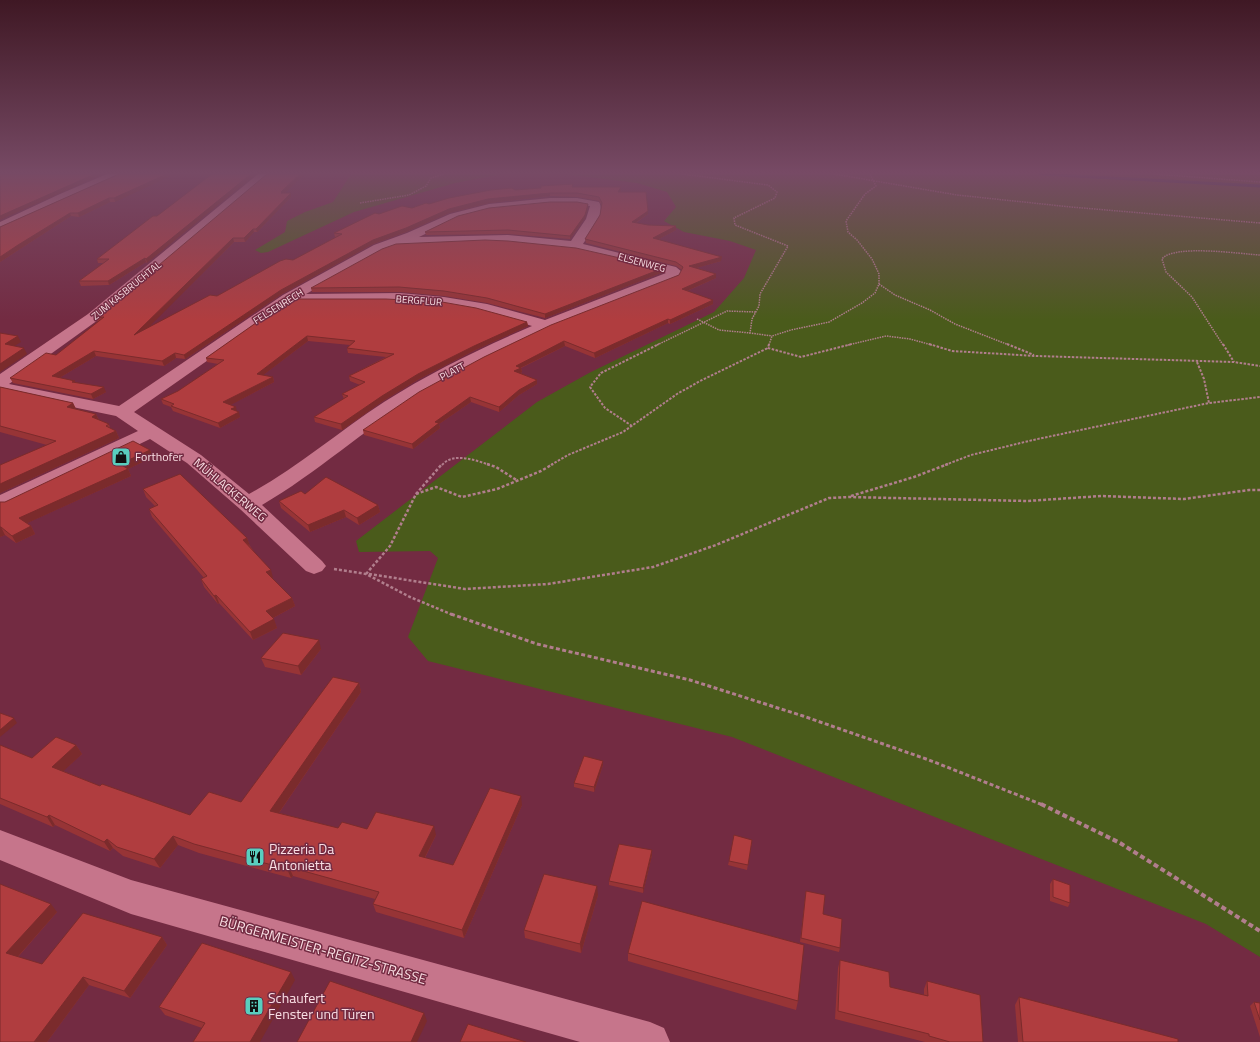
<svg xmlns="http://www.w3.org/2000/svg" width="1260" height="1042" font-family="'Titillium Web',sans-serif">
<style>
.green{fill:#4a5b1b}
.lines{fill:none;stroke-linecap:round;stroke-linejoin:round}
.stream{stroke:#163851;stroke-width:3}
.path-far4{stroke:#b17e8d;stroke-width:1.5;stroke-dasharray:1.5 1;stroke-linecap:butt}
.path-far3{stroke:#b17e8d;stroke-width:2;stroke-dasharray:2.5 1.5;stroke-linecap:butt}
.path-far2{stroke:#b17e8d;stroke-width:2.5;stroke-dasharray:3 2;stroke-linecap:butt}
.path-far1{stroke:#b17e8d;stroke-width:3;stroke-dasharray:4 2.5;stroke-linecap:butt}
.path{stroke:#b17e8d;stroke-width:4;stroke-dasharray:5 3;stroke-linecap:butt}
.minor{fill:#c6758b;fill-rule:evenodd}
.wall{fill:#973436}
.shaded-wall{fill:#7b2b2c}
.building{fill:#b03d3f;stroke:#7b2b2c}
.labels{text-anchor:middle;stroke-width:3;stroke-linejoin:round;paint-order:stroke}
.far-street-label{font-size:10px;fill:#fadfe4;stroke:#732b42}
.poi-label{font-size:12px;fill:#fadfe4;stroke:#732b42;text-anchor:start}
.street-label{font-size:12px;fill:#fadfe4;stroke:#732b42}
.near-poi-label{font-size:14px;fill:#fadfe4;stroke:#732b42;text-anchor:start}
.near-street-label{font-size:14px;fill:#fadfe4;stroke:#732b42}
</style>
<rect width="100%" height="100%" fill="#732b42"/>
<g class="green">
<polygon points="351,174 502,174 455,183 354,212 268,252 261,253 255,250 285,232 287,221 305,212 333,202"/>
<polygon points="565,174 1260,174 1260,957 1206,924 732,737 428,661 408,637 438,558 430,551 359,552 356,541 537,402 589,373 714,312 744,278 756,250 730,241 684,232 664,221 676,207 667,192 637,183"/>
</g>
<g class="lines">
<polyline class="stream" points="1040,174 1260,186"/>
<g class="path-far4">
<polyline points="682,174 768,185 777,192 775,198 734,218 735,225 788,246 760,294 759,306 752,319 750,333 772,336"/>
<polyline points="834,174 957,195 1071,207 1260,223"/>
<polyline points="1154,174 1260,182"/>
<polyline points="360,203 409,195 426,186 431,178 444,174"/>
<polyline points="879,284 895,295 930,310 955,324 1009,345"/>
<polyline points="697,319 719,330 750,333"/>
<polyline points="657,345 727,311 756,312"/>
<polyline points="769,345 772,336 791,330 829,322 862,303 875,293 879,284 879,274 872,259 857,240 848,232 846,221 865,194 876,186 870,174"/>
<polyline points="848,345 886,336 910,339 932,345"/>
<path d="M 1223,345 L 1192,297 L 1166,272 L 1162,259 C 1173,244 1241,254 1260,255"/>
</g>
<g class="path-far3">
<polyline points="769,344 768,348 801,357 852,344"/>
<polyline points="929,344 952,351 1036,356 1234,362 1260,366"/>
<polyline points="1007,344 1034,355"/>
<polyline points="1223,344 1234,362"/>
<polyline points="1197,362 1204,379 1209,403"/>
<polyline points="632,426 605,408 590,387 601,373 659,344"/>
<path d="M 442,465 C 453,452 475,460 490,465"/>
<polyline points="551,465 568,455 623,432 677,394 700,381 768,348"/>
<polyline points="945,465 971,455 1033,440 1209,403 1260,397"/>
</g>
<g class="path-far2">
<polyline points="487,464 496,467 518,481"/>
<polyline points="416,494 436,487 462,497 497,489 541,471 553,464"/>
<polyline points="851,496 914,477 948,464"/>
<polyline points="334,569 366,574 410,597 453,615"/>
<polyline points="366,574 390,546 416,494 442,464"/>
<polyline points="369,574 465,589 548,584 653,567 716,545 829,498 849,497 1027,501 1101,496 1184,499 1249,490 1260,490"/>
</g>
<polyline class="path-far1" points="451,614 537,644 690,680 803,716 929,760 1043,805"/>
<polyline class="path" points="1041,804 1120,843 1260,931"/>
<g class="minor">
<polygon points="107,174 121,174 120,176 68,198 0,231 0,222 60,194"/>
<path d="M 258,174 L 269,174 L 98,320 L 9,384 L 119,406 L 283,295 L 374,245 L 407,233 L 450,214 L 489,204 L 550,198 L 577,198 L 599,202 C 606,214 590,234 583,244 L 676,267 L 682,272 L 678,278 C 636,296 593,310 551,328 C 506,348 461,371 419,396 C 364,429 317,473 262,505 L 322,561 L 326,566 L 322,571 L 314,574 L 306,571 L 240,509 L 187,463 L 150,439 L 8,508 L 0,509 L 0,495 L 138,431 L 116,416 L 0,392 L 0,374 L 88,314 ZM 550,204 L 577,204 L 590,206 L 586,219 L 571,241 L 508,235 L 419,237 L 458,218 L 489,210 ZM 485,242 C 550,243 604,254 666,273 L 545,320 L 487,304 L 444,297 L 400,293 L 306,294 L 382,251 L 396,246 ZM 291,302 C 342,302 393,300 443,305 C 474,308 503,317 532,326 C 481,348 431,372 384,402 C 338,432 297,468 249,494 L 201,455 L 134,412 Z"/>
<polygon points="0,830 131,880 650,1022 664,1028 670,1042 580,1042 131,914 0,860"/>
</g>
</g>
<g class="wall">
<polygon points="119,174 115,202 110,202 79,217 71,216 20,249 0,262 0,227"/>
<polygon points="541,186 574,187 621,187 621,191 620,192 648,211 648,214 636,223 676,230 657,240 721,261 696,268 716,274 716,278 687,291 713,300 713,304 670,324 668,323 595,358 565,346 521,368 522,372 520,373 537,380 537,384 519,395 499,412 471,402 439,424 440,428 413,449 364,435 363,430 679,275 682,270 676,266 586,243 585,239 600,215 602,206 599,201 577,197 550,196 489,203 449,213 406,232 373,244 282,294 185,359 176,358 164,366 96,356 59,378 75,381 75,383 106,392 93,399 13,383 10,378 56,355 98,322 96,318 284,193 291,197 257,232 254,232 245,242 234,242 147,328 217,296 293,260 336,237 335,237 334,233 379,214 412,208 429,204 515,190 541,188"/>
<polygon points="588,207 585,218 570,239 508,234 426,235 425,232"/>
<polygon points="153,216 147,263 146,262 109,285 81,286 79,281 104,263 98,263 97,259"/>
<polygon points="661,269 661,273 545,318 487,303 444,296 400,292 312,292 311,288"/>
<polygon points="290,299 527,322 528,326 475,350 419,379 383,401 342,430 315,422 314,417 344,399 342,394 360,385 350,381 349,376 386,357 348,353 347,348 350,345 308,341 263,375 273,377 274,382 230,405 237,412 240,417 220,428 173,411 171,407 163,404 161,399 178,391 218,364 207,362 206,358"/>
<polygon points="0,387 73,403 76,409 96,414 99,420 109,424 110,428 116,431 119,438 0,493 0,465 47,445 0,432"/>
<polygon points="150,450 153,457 128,469 131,476 27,523 31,526 35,534 16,543 5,535 0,537 0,502 5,502"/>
<polygon points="143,489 247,538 250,546 273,578 272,578 292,598 295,606 273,618 277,628 253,640 219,603 218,604 204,587 201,579 204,578 152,517 149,509 155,506 146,497"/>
<polygon points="305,494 378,505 380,512 359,525 346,517 310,532 281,508 279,501"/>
<polygon points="321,649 301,675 265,667 261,658"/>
<polygon points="359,683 361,692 279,813 338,828 367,829 436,835 425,858 453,865 522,805 464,938 376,912 373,904 375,899 293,876 291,878 199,853 178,845 160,868 123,856 113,848 110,851 55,825 53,827 0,804 0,745 32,758 76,745 82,754 63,771 100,786 190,815 241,802"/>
<polygon points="603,761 603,765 594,792 574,787 574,783"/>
<polygon points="752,840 747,870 728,865 729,861"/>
<polygon points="652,855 643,893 609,885 609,881"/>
<polygon points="1053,879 1070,903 1068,907 1050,901 1050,884"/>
<polygon points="0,884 57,912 18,957 42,964 162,937 167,945 130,998 89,985 47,1042 0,1042"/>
<polygon points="806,891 823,914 840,948 839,952 800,942"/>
<polygon points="598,895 581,953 525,938 524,930"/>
<polygon points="628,953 798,1001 796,1010 628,961"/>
<polygon points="840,960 890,987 924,996 924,989 927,981 983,1042 925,1042 835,1019 838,968"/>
<polygon points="295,980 202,1028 165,1015 159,1007"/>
<polygon points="1019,997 1178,1042 1018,1042 1015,1005"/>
<polygon points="1254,1002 1260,1003 1260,1037 1250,1006"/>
</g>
<g class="shaded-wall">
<polygon points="95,174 103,174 0,220 0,216"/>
<polygon points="167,174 175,174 115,202 114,198"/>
<polygon points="251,174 256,174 147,263 146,259"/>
<polygon points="300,174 305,174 284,194 284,195 281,192"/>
<polygon points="621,187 621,191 618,195 618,192"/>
<polygon points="291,193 291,197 257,232 256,229"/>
<polygon points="550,193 550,196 489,203 449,213 406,232 373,244 282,294 185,359 184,355 281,290 373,240 449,209 488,199"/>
<polygon points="109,198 110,202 79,217 78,213"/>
<polygon points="588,204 588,207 585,218 570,239 570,236"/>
<polygon points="648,211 648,214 632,225 632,222"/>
<polygon points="70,213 71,216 20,249 0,262 0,257 18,245"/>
<polygon points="676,226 676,230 653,242 653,238"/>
<polygon points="253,229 254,232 245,242 244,238"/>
<polygon points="233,238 234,242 136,340 134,335"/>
<polygon points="722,257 721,261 689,270 689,266"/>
<polygon points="145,258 146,262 109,285 108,281"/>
<polygon points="661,269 661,273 545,318 545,314"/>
<polygon points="716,274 716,278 682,293 682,289"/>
<polygon points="713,300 713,304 670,324 670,320"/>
<polygon points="668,319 668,323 595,358 594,353"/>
<polygon points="527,322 528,326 475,350 419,379 383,401 342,430 341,424 382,396 418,374 474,346"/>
<polygon points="18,336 21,342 8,350 5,344"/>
<polygon points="307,336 308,341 258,379 257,374"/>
<polygon points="564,341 565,346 516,370 516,366"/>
<polygon points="24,348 27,354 0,372 0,364"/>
<polygon points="94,351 96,356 54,381 52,376"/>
<polygon points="175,353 176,358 164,366 162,361"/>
<polygon points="521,368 522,372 515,376 514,371"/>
<polygon points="273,377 274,382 225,408 223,402"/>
<polygon points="537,380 537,384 519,395 499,412 499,407 519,390"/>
<polygon points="104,387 106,392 93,399 91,394"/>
<polygon points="470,397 471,402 439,424 440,428 413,449 412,444 435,422"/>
<polygon points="73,403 76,409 67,407"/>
<polygon points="236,407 237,412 231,409"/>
<polygon points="239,412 240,417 220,428 218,423"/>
<polygon points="96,414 99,421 92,417"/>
<polygon points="116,431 119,438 0,493 0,484"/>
<polygon points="150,450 153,457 128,469 131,476 23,525 19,518 120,464"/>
<polygon points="378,505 380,512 359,525 357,518"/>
<polygon points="344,510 346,517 310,532 308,525"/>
<polygon points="31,526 35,534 16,543 12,536"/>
<polygon points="0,527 1,527 5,535 0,537"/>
<polygon points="247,538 250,546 243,540"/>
<polygon points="271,570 273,578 268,580 266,572"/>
<polygon points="216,595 219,603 218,604 214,596"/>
<polygon points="292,598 295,606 269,620 266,611"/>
<polygon points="274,619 277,628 253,640 250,632"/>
<polygon points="319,640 321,649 301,675 298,666"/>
<polygon points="359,683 361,692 274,820 270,811"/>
<polygon points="14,718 17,723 0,737 0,730"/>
<polygon points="76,745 82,754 58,776 52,767"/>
<polygon points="603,761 603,765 594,792 594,787"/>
<polygon points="521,796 522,805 464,938 462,930"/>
<polygon points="49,815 55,825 53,827 47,817"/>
<polygon points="434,826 436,835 421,865 419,856"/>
<polygon points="173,836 178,845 160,868 154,859"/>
<polygon points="107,839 113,848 110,851 104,842"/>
<polygon points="652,850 652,855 643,893 643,888"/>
<polygon points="289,867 293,876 291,878 287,869"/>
<polygon points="597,886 598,895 581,953 580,944"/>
<polygon points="51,904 57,912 14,961 6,953"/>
<polygon points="162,937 167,945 130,998 124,991"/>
<polygon points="291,972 295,980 260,1042 250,1042"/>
<polygon points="83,977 89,985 47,1042 34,1042"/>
<polygon points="424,1013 427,1021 417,1042 411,1042"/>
</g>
<g class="building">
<polygon points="0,174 95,174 0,216"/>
<polygon points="119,174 167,174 114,198 109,198 78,213 70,213 18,245 0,257 0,227"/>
<polygon points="212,174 251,174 146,259 145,258 108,281 79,281 109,259 97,259 153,216 157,216"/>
<polygon points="267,174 300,174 281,192 283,192 281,193 291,193 256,229 253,229 244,238 233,238 134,335 210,295 217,296 280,261 286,259 293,260 342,234 334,233 375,213 379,214 402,206 412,208 426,203 429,204 449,198 491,190 512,188 515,190 541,188 541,186 573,184 572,187 621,187 618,192 646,192 648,211 632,222 648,225 676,226 653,238 722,257 689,266 716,274 682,289 713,300 670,320 668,319 594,353 564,341 516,366 521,368 514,371 537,380 519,390 499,407 470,397 435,422 439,423 412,444 363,430 419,392 484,357 551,325 679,275 683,267 676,262 585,239 600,215 602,203 599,197 577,193 550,193 488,199 449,209 406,228 373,240 281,290 184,355 175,353 162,361 94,351 52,376 75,381 72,382 104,387 91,394 10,378 46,353 56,355 104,317 96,318"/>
<polygon points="550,202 577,202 588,204 585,215 570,236 508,230 425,232 458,216 489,208"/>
<polygon points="485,240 508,241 576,248 620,258 661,269 545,314 487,298 444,291 399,287 311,288 382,249 396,244"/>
<polygon points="290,299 386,299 442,302 476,308 527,322 474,346 418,374 382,396 341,424 314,417 348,396 342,394 365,382 349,376 394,354 347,348 355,341 307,336 257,374 273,377 223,402 236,407 231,409 239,412 218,423 171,406 174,404 161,399 178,391 224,360 206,358"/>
<polygon points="0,333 18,336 5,344 24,348 0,364"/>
<polygon points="0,387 73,403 67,407 96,414 92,417 109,424 106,426 116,431 0,484 0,465 56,441 0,426"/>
<polygon points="133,441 150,450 120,464 128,469 19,518 31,526 12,536 1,527 0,527 0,502 5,502"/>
<polygon points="180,474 247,538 243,540 271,570 266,572 292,598 266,611 274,619 250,632 216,595 214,596 201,579 207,576 149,509 158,505 143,489"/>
<polygon points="326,477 378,505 357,518 344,510 308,525 279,501 301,491 305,494"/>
<polygon points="283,633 319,640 298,666 261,658"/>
<polygon points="333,677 359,683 270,811 338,828 342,822 367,829 376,812 434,826 419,856 453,865 490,788 521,796 462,930 373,904 379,892 289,867 287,869 194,844 173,836 154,859 117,847 107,839 104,842 49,815 47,817 0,798 0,745 32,758 56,737 76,745 52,767 100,786 102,784 190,815 209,792 241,802"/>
<polygon points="0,713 14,718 0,730"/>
<polygon points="584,756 603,761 594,787 574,783"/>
<polygon points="734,835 752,840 748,865 729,861"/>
<polygon points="619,844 652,850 643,888 609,881"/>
<polygon points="544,874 597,886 580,944 524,930"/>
<polygon points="1053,879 1070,885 1070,903 1053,897"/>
<polygon points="0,884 5,886 51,904 6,953 42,964 83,913 162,937 124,991 83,977 34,1042 0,1042"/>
<polygon points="806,891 825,895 823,914 842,919 840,948 801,938"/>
<polygon points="642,901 804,945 798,1001 628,953"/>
<polygon points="202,943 291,972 250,1042 193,1042 205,1023 159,1007"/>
<polygon points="840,960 889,972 890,987 928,996 927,981 980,995 983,1042 950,1042 929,1036 929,1034 838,1011"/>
<polygon points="330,981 424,1013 411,1042 297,1042"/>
<polygon points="1019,997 1178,1039 1178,1042 1023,1042"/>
<polygon points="1254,1002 1260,1003 1260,1020"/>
<polygon points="468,1024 526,1042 460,1042"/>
</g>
<linearGradient id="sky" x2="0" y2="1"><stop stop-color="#3f1824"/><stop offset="0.54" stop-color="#774a65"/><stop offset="1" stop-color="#774a65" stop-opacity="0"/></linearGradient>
<rect width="1260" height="320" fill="url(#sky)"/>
<defs>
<g id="shop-square" transform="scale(1)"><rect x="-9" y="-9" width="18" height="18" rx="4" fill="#59cebe" stroke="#732b42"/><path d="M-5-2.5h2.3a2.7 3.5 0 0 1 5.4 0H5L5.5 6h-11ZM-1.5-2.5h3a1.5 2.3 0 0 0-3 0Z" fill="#111"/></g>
<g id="restaurant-square" transform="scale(1)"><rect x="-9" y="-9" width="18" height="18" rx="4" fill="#59cebe" stroke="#732b42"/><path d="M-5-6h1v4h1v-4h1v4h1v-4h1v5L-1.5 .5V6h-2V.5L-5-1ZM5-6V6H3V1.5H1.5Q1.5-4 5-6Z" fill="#111"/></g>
<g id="building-square" transform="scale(1)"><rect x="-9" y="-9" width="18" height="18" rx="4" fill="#59cebe" stroke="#732b42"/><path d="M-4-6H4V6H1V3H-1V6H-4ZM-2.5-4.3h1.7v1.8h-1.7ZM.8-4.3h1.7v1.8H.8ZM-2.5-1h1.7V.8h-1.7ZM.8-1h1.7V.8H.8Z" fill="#111"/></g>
</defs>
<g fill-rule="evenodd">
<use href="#shop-square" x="121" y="457"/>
<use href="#restaurant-square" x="255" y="857"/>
<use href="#building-square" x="254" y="1006"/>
</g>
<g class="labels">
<g class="far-street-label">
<text transform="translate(642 262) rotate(15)" y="4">ELSENWEG</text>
<text transform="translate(126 290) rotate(-39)" y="4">ZUM KASBRUCHTAL</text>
<text transform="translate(419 300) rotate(4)" y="4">BERGFLUR</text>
<text transform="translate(278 306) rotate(-32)" y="4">FELSENRECH</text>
<text transform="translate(452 371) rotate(-28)" y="4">PLATT</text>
</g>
<g class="poi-label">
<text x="135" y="461">Forthofer</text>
</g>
<g class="street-label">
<text transform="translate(230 490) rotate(40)" y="4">MÜHLACKERWEG</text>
</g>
<g class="near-poi-label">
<text x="269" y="854">Pizzeria Da<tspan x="269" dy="16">Antonietta</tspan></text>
<text x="268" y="1003">Schaufert<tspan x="268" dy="16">Fenster und Türen</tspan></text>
</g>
<g class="near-street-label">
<text transform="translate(323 950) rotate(16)" y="5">BÜRGERMEISTER-REGITZ-STRASSE</text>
</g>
</g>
</svg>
